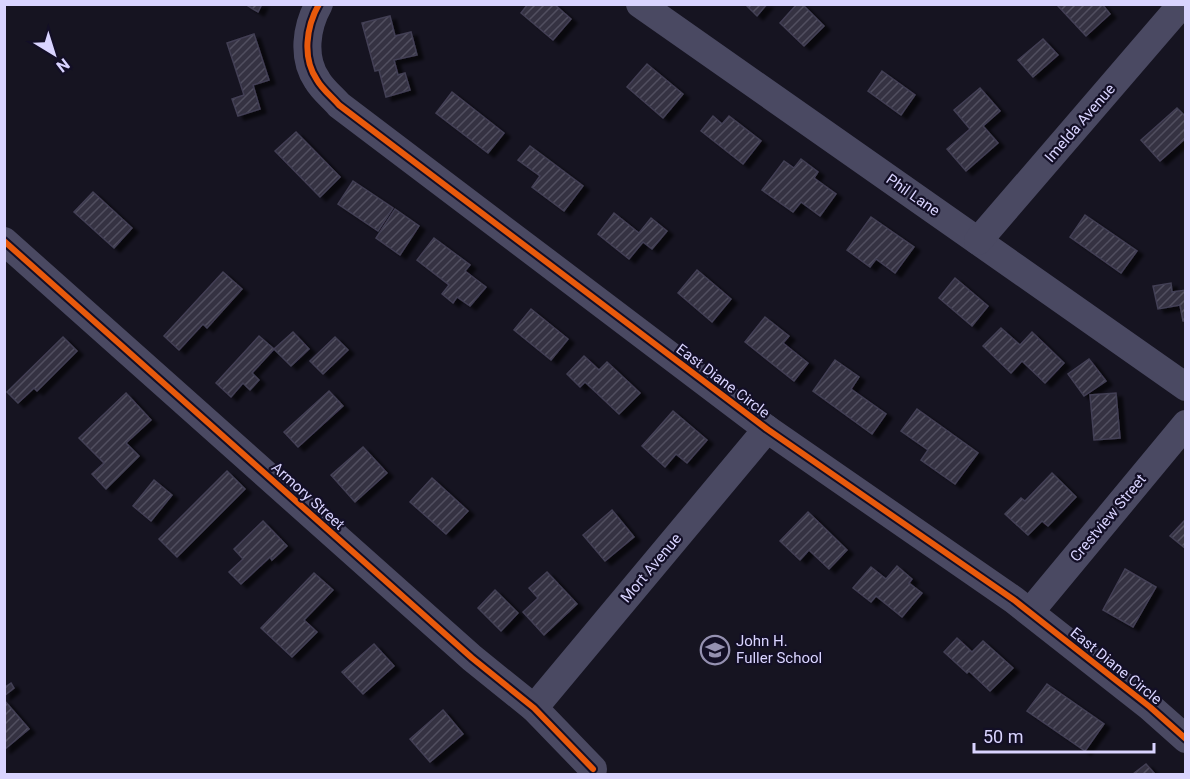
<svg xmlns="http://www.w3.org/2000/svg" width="1190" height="779" font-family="Roboto,sans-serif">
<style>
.building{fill:url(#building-hatch);stroke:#433f54;stroke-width:1.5;filter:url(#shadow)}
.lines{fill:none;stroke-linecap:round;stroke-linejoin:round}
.street{stroke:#4a4962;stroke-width:28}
.cycleway-casing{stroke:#130f26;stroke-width:10}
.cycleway{stroke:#e8590c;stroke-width:6}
.labels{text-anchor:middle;stroke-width:4.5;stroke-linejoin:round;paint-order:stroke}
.street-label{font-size:15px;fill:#d9d4ff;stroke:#130f26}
.poi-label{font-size:15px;fill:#d9d4ff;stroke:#130f26;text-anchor:start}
</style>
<defs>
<pattern id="building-hatch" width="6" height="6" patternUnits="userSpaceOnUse" patternTransform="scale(1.5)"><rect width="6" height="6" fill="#343243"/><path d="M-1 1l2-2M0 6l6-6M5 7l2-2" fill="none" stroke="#514f5f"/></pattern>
<filter id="shadow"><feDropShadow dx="6" dy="4" stdDeviation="1.5" flood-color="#0009"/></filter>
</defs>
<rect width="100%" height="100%" fill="#161421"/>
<g class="building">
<polygon points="245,4 262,4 258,12"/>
<polygon points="528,4 554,4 571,19 553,40 521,13"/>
<polygon points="745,4 767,4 757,16"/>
<polygon points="797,4 802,4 824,26 804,46 780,23"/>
<polygon points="1060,4 1102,4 1110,14 1086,36 1058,6"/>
<polygon points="390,16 395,36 411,32 417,55 394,60 398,75 405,73 410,90 386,97 379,70 375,71 362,23"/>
<polygon points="254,34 269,80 253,85 260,109 238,116 232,99 244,95 227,43"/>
<polygon points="1043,39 1058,55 1033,77 1018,60"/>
<polygon points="647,64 683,94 663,118 627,87"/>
<polygon points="882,71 915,95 901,115 868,91"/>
<polygon points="980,88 1000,111 983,126 998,143 966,171 947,149 970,129 954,110"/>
<polygon points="452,92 504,133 488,153 436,113"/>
<polygon points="1177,108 1186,117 1186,138 1160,161 1141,140"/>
<polygon points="713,116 722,124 729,116 761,141 743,164 701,131"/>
<polygon points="296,132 340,177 320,197 275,151"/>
<polygon points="530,146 583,186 564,211 532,187 540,176 518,160"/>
<polygon points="801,159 818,172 814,178 836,194 820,216 801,202 793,212 762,190 784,161 794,168"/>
<polygon points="353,181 393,208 378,231 338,204"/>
<polygon points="93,192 132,228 114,248 74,212"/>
<polygon points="395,209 419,226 400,255 376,238"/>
<polygon points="614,213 639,233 651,218 667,231 652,249 643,242 629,259 598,234"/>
<polygon points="1085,215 1137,251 1121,273 1070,237"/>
<polygon points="871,217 914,247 895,273 876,259 870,267 847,250"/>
<polygon points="434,238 470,265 465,271 486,287 470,306 457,297 453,303 442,294 449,285 417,260"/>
<polygon points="697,270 731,299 712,322 678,293"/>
<polygon points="223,272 242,289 207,328 203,324 179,350 164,336"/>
<polygon points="955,278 988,306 972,326 939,298"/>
<polygon points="1171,283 1172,292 1186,290 1186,321 1183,321 1180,305 1158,309 1153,286"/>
<polygon points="531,309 568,339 551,360 514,330"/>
<polygon points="765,317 789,336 783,343 808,363 794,381 745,342"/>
<polygon points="1001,328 1020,345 1032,332 1064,363 1045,383 1022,361 1011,373 983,346"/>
<polygon points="293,332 309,349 291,366 274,349"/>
<polygon points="259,336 274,349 252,373 259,380 250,390 243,383 231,397 216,383"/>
<polygon points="63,337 77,351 37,391 34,388 18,403 7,392"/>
<polygon points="335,337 348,350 323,374 310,361"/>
<polygon points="584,356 599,370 607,362 640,393 619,414 585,382 580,387 567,374"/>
<polygon points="1089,359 1106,381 1084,396 1068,374"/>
<polygon points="835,360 859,377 851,389 886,414 872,434 813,391"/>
<polygon points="329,391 343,406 298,447 284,432"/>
<polygon points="126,393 151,420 126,443 139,456 106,489 92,474 104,463 79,438"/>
<polygon points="1116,393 1120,438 1094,440 1090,395"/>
<polygon points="917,409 978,453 955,484 921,460 928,450 901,431"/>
<polygon points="673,411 707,440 687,463 676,454 665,467 642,446"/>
<polygon points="363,447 387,473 355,502 331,475"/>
<polygon points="227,471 245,489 177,557 159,539"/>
<polygon points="1052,473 1076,497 1048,526 1042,521 1028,535 1005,514 1021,498 1025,501"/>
<polygon points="432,478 468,511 446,534 410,502"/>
<polygon points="154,480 172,495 151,521 133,506"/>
<polygon points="612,510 634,537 605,561 583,535"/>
<polygon points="808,512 847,550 829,569 809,550 800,560 780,541"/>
<polygon points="1186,519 1186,549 1170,536"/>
<polygon points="263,521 287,546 272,560 270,557 241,584 229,572 243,559 234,549"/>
<polygon points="897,566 912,579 909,583 922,593 902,617 876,596 871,602 853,588 871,567 886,579"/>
<polygon points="1125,569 1156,587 1133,627 1103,610"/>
<polygon points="547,572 577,604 544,635 523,612 538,598 529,588"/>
<polygon points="314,573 333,590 304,620 317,632 292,657 261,628"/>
<polygon points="495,590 518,613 501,631 478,608"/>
<polygon points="957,638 972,652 983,641 1013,668 990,691 969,671 967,673 944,652"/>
<polygon points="374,644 394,666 363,694 342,672"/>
<polygon points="11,683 14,688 4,696 4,688"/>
<polygon points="1047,684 1104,724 1085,751 1027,711"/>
<polygon points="4,700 29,729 5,749 4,749"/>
<polygon points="443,710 463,734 430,762 410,739"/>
<polygon points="1146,764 1155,774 1133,774"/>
</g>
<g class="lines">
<g class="street">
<path d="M 319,4 C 306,27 302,58 317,80 C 322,89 332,97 339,105 L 767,429 L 1014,600 L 1150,707 L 1186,739"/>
<polyline points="640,4 1186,387"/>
<polyline points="4,241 472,658 534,708 593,769"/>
<polyline points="978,241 1182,4"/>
<polyline points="1030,612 1186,424"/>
<polyline points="534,708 767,429"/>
</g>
<g class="cycleway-casing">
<g id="cycleway">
<path d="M 319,4 C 306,27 302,58 317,80 C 322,89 332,97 339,105 L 767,429 L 1014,600 L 1150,707 L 1186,739"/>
<polyline points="4,241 472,658 534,708 593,769"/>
</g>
</g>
<use href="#cycleway" class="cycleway"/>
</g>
<defs>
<g id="school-ring" transform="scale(1.5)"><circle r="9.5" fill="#130f26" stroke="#9591b1" stroke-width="1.5"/><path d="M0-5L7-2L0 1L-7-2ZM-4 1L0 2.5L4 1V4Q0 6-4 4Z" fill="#9591b1"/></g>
</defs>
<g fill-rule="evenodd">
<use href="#school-ring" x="715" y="650"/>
</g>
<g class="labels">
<g class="street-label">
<text transform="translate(1080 123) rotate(-49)" y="5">Imelda Avenue</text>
<text transform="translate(913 195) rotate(35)" y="5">Phil Lane</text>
<text transform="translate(723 381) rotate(37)" y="5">East Diane Circle</text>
<text transform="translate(308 496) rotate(42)" y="5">Armory Street</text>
<text transform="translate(1108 518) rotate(-50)" y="5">Crestview Street</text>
<text transform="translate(651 568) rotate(-50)" y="5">Mort Avenue</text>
<text transform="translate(1116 666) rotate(39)" y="5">East Diane Circle</text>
</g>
<g class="poi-label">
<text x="736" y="646">John H.<tspan x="736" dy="17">Fuller School</tspan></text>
</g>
</g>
<rect width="1190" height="779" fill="none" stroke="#d9d4ff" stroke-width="12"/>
<g transform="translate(54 54) rotate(142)" stroke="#130f26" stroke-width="4.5" paint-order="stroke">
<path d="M0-4.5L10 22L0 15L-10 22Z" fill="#d9d4ff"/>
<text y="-9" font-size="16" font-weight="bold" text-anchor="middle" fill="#d9d4ff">N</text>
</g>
<path d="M974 743v9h180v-9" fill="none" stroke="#d9d4ff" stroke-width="3"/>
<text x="983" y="743" font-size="18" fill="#d9d4ff" stroke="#130f26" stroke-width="4.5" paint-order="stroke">50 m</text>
</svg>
